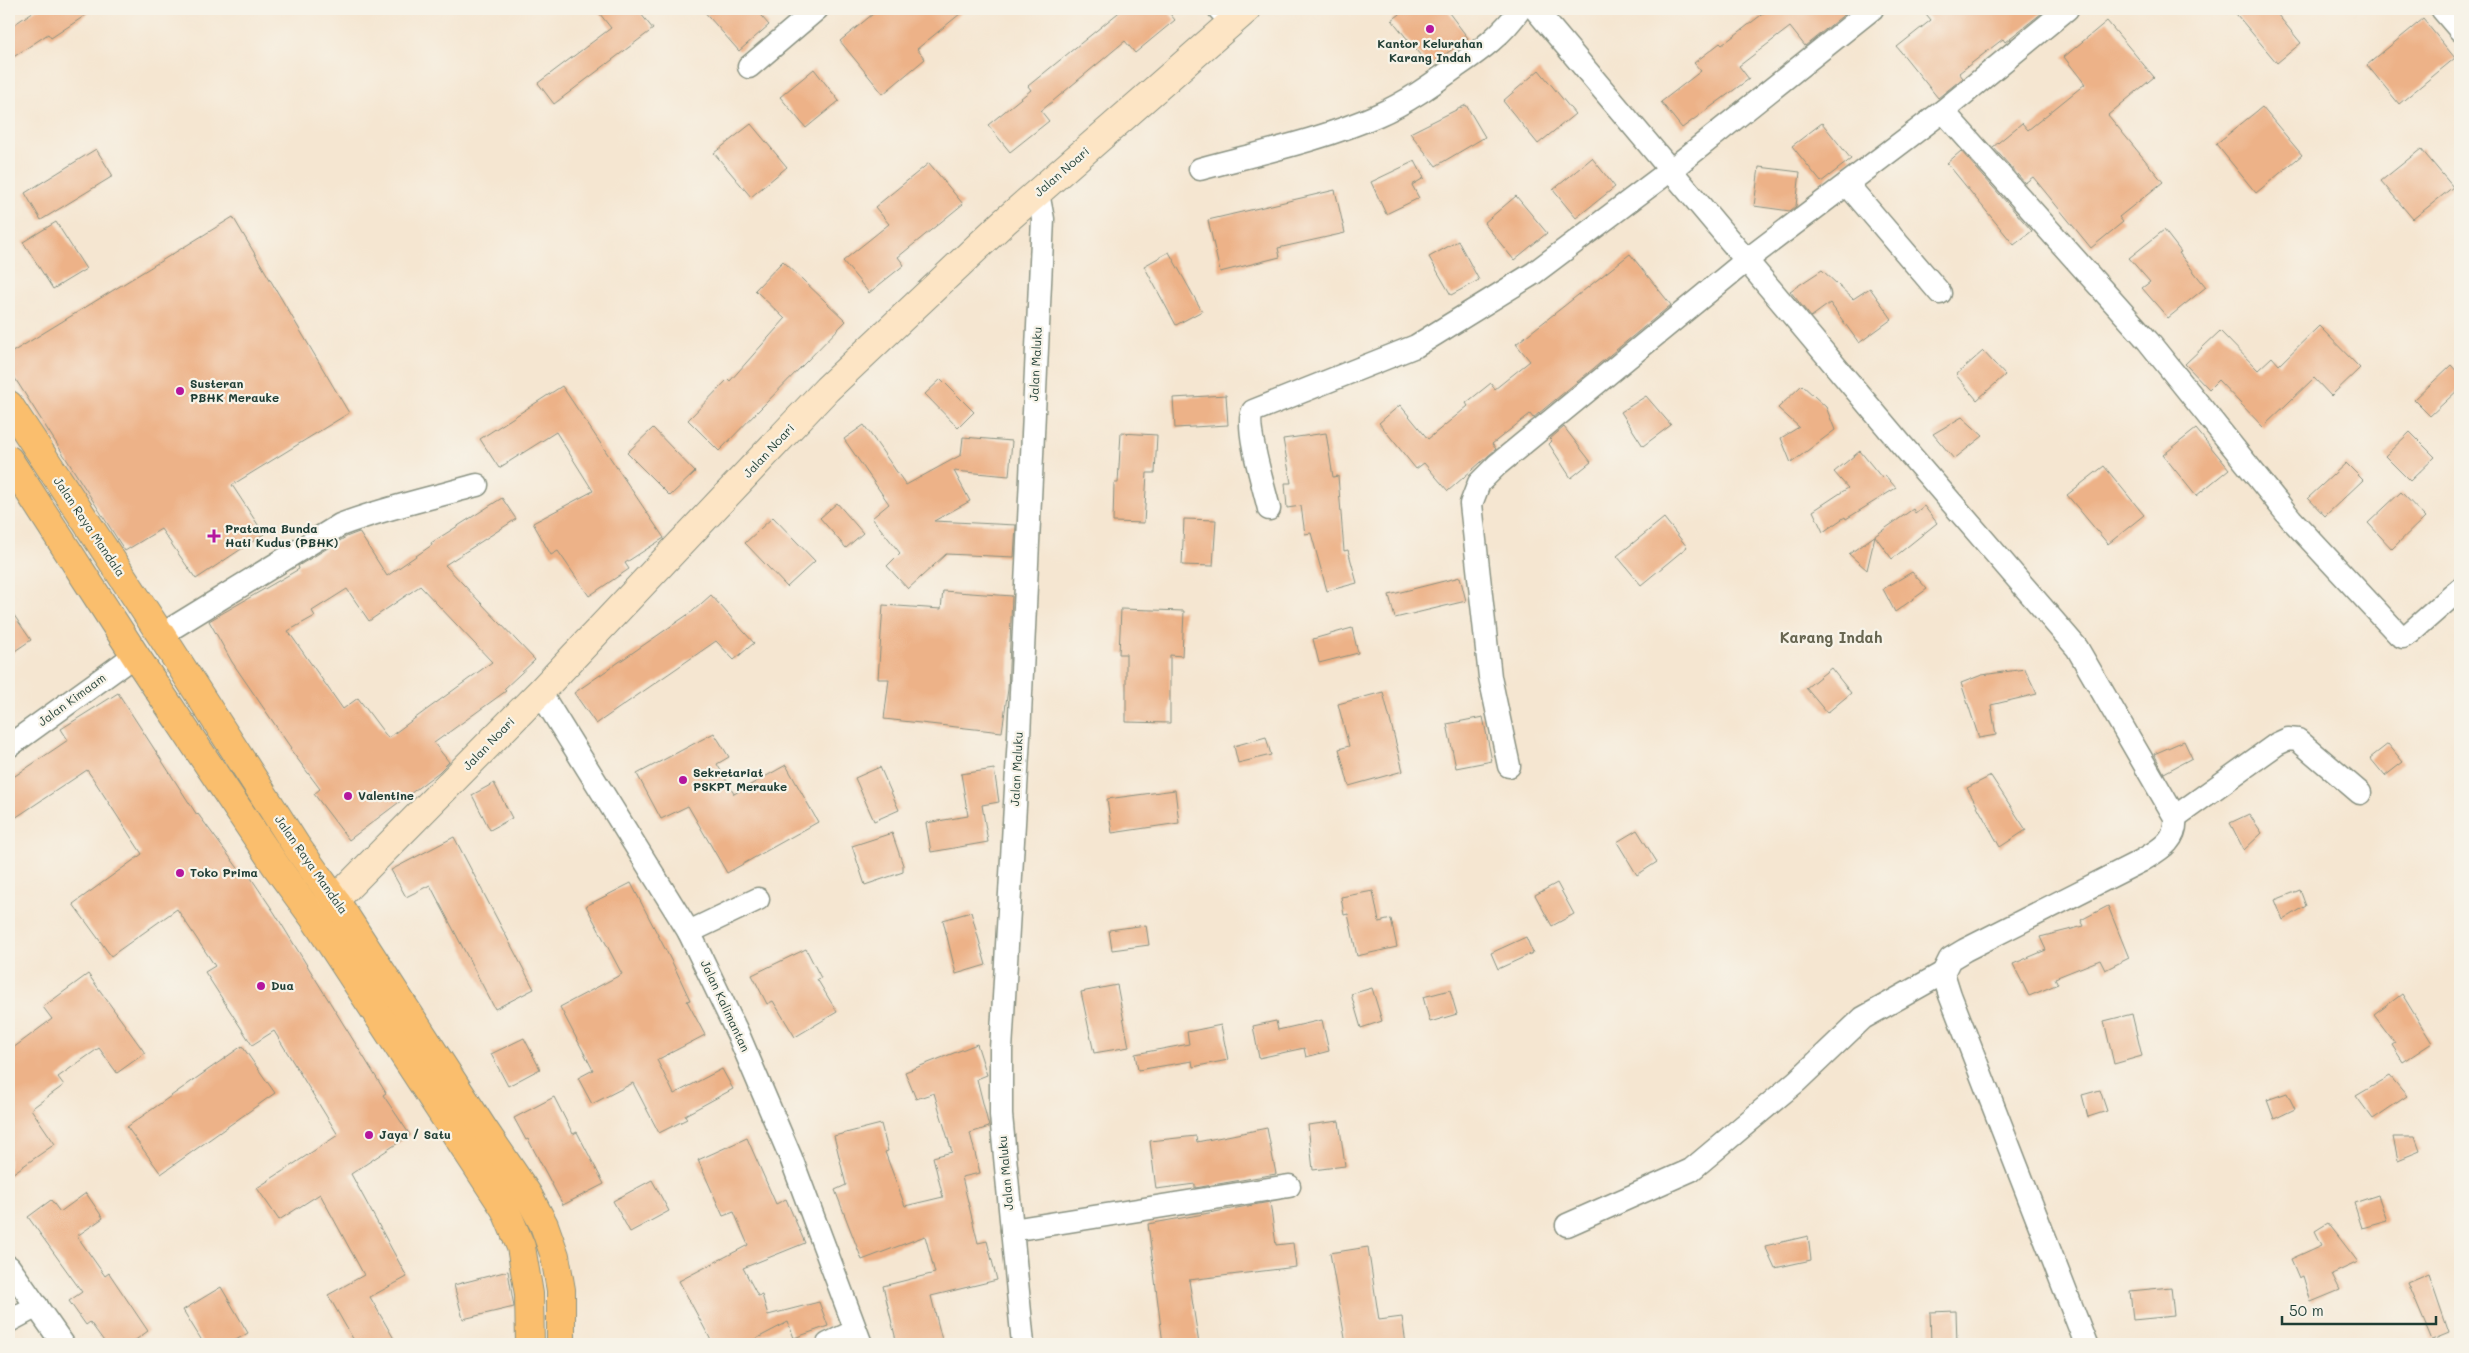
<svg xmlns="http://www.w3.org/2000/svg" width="2469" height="1353" font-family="Mali,sans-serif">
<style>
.building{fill:#edb288;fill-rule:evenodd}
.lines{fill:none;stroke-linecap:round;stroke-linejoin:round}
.street-casing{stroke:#8a9282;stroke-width:25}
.secondary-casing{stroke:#8a9282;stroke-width:30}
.highway-casing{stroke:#8a9282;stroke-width:30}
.street{stroke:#fff;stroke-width:22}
.secondary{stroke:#fde5c5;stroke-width:28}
.highway{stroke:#fabe6d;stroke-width:28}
.poi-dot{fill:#b5179e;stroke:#f7f3e8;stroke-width:2}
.labels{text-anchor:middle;stroke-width:4.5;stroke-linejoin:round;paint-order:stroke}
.poi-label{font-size:12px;font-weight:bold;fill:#1f3d34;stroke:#f7f3e8;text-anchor:start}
.street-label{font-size:12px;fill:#1f3d34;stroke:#f7f3e8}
.quarter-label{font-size:15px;font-weight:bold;fill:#676651;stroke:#f7f3e8}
</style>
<rect width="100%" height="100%" fill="#f7f3e8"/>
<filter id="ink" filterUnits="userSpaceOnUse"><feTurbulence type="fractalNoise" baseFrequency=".02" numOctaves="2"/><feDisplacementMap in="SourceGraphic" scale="10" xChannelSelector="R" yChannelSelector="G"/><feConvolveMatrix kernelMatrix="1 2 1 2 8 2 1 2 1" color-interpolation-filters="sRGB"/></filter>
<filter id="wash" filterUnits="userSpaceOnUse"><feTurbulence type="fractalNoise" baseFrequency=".0096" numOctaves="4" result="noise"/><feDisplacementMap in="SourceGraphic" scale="20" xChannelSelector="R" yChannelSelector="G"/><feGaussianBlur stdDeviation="1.12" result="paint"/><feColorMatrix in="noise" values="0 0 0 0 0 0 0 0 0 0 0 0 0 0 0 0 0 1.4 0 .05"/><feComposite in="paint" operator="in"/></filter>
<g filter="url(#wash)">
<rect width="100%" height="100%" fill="#f5e6d1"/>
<g id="blocks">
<g class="building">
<polygon points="37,9 95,9 51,38 48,34 9,60 9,28"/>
<polygon points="596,9 637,9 653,29 554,104 538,83 611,28"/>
<polygon points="702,9 755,9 769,25 739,51"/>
<polygon points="879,9 966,9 917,49 925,59 883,94 840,41"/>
<polygon points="1123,9 1166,9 1175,20 1135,53 1125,41 1041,111 1049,121 1010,152 988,125 1031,90 1028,86"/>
<polygon points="1407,9 1446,9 1468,38 1429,66 1392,20"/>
<polygon points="1769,9 1851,9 1805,46 1790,27 1739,66 1749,79 1682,128 1661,102 1701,71 1694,63 1720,43 1722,45"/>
<polygon points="1922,9 2047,9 2005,42 2003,39 1959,73 1963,78 1938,98 1897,47 1931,20"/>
<polygon points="2232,9 2273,9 2301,43 2277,63"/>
<polygon points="2423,19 2455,58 2399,104 2367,65"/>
<polygon points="2107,21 2154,77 2108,115 2163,182 2119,217 2123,222 2091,248 2033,177 2025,183 1993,147 2022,123 2028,130 2085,84 2064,57"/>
<polygon points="814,69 839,101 806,128 780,97"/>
<polygon points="1539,70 1575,114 1538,144 1503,101"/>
<polygon points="1466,105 1485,137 1436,166 1410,133"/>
<polygon points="2262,107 2302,155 2256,193 2216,144"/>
<polygon points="1822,123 1851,159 1821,182 1792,146"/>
<polygon points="751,124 787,167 751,197 714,153"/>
<polygon points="96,149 113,176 41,220 25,193"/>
<polygon points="2421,149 2453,187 2413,219 2381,181"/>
<polygon points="1961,151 2032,231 2014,245 1947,163"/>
<polygon points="1592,158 1615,187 1576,218 1553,190"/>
<polygon points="1415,161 1424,178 1412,185 1419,198 1386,214 1371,182"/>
<polygon points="929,163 963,204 898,257 904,265 869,293 843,261 889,224 875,207"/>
<polygon points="1759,167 1800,172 1796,206 1790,211 1754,206"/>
<polygon points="1335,190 1345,233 1278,248 1280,257 1220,272 1208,220"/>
<polygon points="1516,196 1547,233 1514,260 1484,223"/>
<polygon points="233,217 349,413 232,485 264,534 196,579 161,529 125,551 9,369 9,354"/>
<polygon points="56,222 86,269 53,289 23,242"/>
<polygon points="2164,230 2181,252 2179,253 2206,287 2168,318 2142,288 2150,282 2129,258"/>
<polygon points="1458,241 1479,280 1451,295 1429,257"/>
<polygon points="1169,252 1202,311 1176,325 1144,266"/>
<polygon points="1630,254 1671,305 1533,418 1530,414 1492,444 1496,449 1448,491 1424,463 1416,469 1379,423 1400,405 1428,439 1468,406 1466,403 1491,383 1495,389 1530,361 1516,344"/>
<polygon points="783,261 846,321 719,451 688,420 728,379 730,381 785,319 755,290"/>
<polygon points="1822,270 1853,299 1870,288 1892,319 1859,343 1830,303 1811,317 1790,291"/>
<polygon points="2319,326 2360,368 2331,396 2314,378 2263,427 2218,380 2209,389 2185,364 2220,331 2258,370 2272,357 2279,365"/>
<polygon points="1983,351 2005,375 1977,400 1956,375"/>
<polygon points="2451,365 2460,375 2460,388 2430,416 2414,400"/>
<polygon points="941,379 974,412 958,428 925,394"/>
<polygon points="1802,385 1826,407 1835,430 1791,463 1781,438 1799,427 1778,408"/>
<polygon points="562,386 664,538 625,563 629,569 589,596 558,551 551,555 533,523 593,491 556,432 499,468 480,439"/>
<polygon points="1226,395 1228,425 1175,428 1173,398"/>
<polygon points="1646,396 1671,425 1643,446 1621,412"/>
<polygon points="1962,417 1983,436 1954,459 1933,434"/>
<polygon points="864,425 906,485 961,455 963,437 1012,441 1009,476 954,471 970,501 934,521 1016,525 1014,557 946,554 908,589 887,566 900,553 872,518 889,504 844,439"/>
<polygon points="1564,427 1591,462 1571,478 1549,444 1552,441 1550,439"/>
<polygon points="653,428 695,472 670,496 627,453"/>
<polygon points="2196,429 2229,469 2196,496 2163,455"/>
<polygon points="2410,432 2435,457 2410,481 2385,456"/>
<polygon points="1121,433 1157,435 1155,473 1147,473 1144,523 1113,522 1114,483 1118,483"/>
<polygon points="1326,433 1333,477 1338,476 1344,551 1348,550 1357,583 1327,591 1311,533 1305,534 1301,506 1287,508 1285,483 1291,483 1283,439"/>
<polygon points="1860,451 1882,478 1885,475 1896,488 1846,519 1845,517 1823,532 1813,511 1848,488 1834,472"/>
<polygon points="2346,463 2363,480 2325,516 2308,498"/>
<polygon points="2104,466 2144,515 2108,544 2067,495"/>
<polygon points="2401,492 2425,517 2392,549 2368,523"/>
<path d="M 502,498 L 516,519 L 445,565 L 535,660 L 504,689 L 506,691 L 434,743 L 449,762 L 439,772 L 349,840 L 314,794 L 320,789 L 290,749 L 291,748 L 232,662 L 209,621 L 299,569 L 298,566 L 346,537 L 359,532 L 387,576 L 432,545 L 431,543 ZM 420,586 L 492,662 L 388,738 L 358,698 L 343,709 L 288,631 L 315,616 L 312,611 L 347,589 L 369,621 Z"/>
<polygon points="837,503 863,533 846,548 820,518"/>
<polygon points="1924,506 1937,523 1892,559 1875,536 1867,570 1849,554 1913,509 1915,513"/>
<polygon points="773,517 815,561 787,587 745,543"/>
<polygon points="1664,518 1687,547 1641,585 1617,556"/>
<polygon points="1184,519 1216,520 1213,566 1182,565"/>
<polygon points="1912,572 1927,589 1895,612 1883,589"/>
<polygon points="1460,577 1466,601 1395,618 1389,595"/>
<polygon points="943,591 1012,596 1008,689 1002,732 884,719 889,679 878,679 883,605 941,609"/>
<polygon points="711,595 754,643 734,660 716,641 596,724 574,693 693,611"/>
<polygon points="9,608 31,640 9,655"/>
<polygon points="1121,609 1184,611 1182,656 1170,655 1170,723 1126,722 1126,654 1119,654"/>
<polygon points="1352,628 1358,653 1319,663 1313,639"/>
<polygon points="1831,668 1851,693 1827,713 1806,688"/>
<polygon points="2025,669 2037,694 1991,705 1996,735 1979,738 1961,683 1982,675"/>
<polygon points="1383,692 1403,771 1349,786 1339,749 1349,746 1338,704"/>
<polygon points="118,693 197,815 198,814 243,875 247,872 274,912 386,1093 383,1095 410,1135 351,1174 407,1277 370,1297 397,1344 356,1344 328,1295 364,1275 320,1194 279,1220 257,1188 338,1135 274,1031 252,1045 205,972 215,966 177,909 111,956 73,904 142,854 92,777 87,770 9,822 9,780 68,740 61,729"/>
<polygon points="1483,717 1492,761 1456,768 1447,724"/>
<polygon points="714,733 729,757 717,764 734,794 786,765 818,822 727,873 688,806 661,819 637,774"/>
<polygon points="1266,737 1271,755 1238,763 1234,746"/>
<polygon points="2184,741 2192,758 2164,773 2154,754"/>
<polygon points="2388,744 2403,762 2385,776 2370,758"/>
<polygon points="880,767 899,810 874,821 855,778"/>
<polygon points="994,769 999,802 982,805 988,842 931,852 926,823 968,816 961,774"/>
<polygon points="1991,776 2026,830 2000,847 1967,788"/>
<polygon points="494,783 512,818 490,830 472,795"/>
<polygon points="1175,790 1179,823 1112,833 1107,799"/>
<polygon points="2249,814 2262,833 2244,850 2230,823"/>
<polygon points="1637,830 1657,862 1637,875 1617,842"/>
<polygon points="892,833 903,865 903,872 865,885 852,846"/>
<polygon points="454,837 534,989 495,1009 430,885 406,897 391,870"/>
<polygon points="631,883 674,966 690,1000 687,1001 705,1035 657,1060 674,1094 722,1069 733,1089 685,1115 687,1119 659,1133 633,1083 592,1104 578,1078 593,1070 560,1007 622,974 586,906"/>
<polygon points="1557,883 1574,914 1552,926 1535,895"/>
<polygon points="2300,890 2306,906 2283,920 2275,900"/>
<polygon points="1373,891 1379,922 1391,919 1397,947 1357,956 1348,914 1344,915 1341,897"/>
<polygon points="2108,906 2129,958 2105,970 2100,960 2055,978 2058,984 2029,996 2013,964 2046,950 2040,937 2084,926 2081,920"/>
<polygon points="971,912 986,965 956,974 943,920"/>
<polygon points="1146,925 1149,945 1112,950 1109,930"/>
<polygon points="1526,937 1533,953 1498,969 1491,953"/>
<polygon points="806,949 821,978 817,979 837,1012 795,1037 773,1001 767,1004 752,975"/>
<polygon points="88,974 145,1053 117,1073 99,1048 58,1077 64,1085 31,1109 55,1144 9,1176 9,1051 52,1019 43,1007"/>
<polygon points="1117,985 1129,1047 1094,1053 1081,992"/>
<polygon points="1372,988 1382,1021 1361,1028 1351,994"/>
<polygon points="1450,990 1457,1014 1430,1022 1423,997"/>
<polygon points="2402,994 2432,1043 2403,1062 2392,1045 2395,1043 2374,1015"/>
<polygon points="2132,1014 2142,1056 2114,1064 2104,1021"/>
<polygon points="1322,1020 1329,1051 1306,1057 1304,1048 1259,1058 1253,1026 1276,1021 1278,1030"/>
<polygon points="1221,1025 1228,1060 1193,1067 1192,1061 1138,1070 1135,1054 1189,1044 1187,1032"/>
<polygon points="524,1038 540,1069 508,1086 491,1054"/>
<polygon points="977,1044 987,1075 977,1079 989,1127 970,1133 980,1173 962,1177 978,1243 987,1241 997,1280 931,1296 943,1344 897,1344 883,1286 935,1273 925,1236 862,1260 835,1190 846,1185 834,1136 881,1124 888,1151 885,1152 905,1206 943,1197 933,1157 952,1152 934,1093 916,1099 905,1072"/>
<polygon points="242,1046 275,1093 161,1174 127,1127"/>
<polygon points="2390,1076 2407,1096 2373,1119 2356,1096"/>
<polygon points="2100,1090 2107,1111 2088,1117 2082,1095"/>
<polygon points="2287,1093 2295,1109 2274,1119 2267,1100"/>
<polygon points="554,1097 573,1134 577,1132 604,1184 563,1205 528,1139 526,1140 514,1118"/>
<polygon points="1339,1121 1345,1166 1313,1170 1308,1125"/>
<polygon points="1267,1128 1276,1174 1195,1188 1195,1184 1156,1189 1150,1141 1196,1136 1197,1142"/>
<polygon points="2393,1137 2415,1137 2420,1151 2398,1160"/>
<polygon points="747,1138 776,1204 786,1199 805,1243 743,1268 758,1296 762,1295 768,1315 819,1302 828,1326 794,1338 788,1322 746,1344 713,1344 679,1281 748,1245 734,1212 723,1216 698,1160"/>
<polygon points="652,1180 669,1211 630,1232 613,1201"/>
<polygon points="86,1193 103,1218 77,1236 105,1276 109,1273 148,1331 130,1344 106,1344 90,1322 86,1325 69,1301 82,1292 28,1217 51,1200 60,1212"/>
<polygon points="2378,1195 2387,1221 2362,1228 2354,1203"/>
<polygon points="1270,1202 1276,1245 1293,1243 1296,1267 1189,1280 1199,1344 1163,1344 1148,1224"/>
<polygon points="2328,1223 2358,1262 2332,1274 2340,1290 2311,1302 2303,1276 2299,1278 2291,1259 2322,1245 2315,1231"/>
<polygon points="1808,1236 1811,1260 1775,1268 1765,1246"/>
<polygon points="1368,1247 1379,1320 1402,1317 1406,1344 1346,1344 1330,1253"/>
<polygon points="508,1271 514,1307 463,1319 454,1285"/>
<polygon points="2429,1274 2449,1333 2432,1340 2408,1283"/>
<polygon points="221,1287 248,1333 229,1344 204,1344 183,1310"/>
<polygon points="2171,1287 2174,1316 2133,1320 2130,1291"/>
<polygon points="1956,1311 1957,1344 1931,1344 1930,1312"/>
</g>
</g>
</g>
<g filter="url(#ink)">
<use href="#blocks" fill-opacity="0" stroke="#8a9282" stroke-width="1"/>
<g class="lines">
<g class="street-casing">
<g id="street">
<polyline points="1219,9 1231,22"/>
<path d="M 1535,9 L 1901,444 L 2077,648 L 2175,817 C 2178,841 2159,850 2141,861 L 1965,950 L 1950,959 L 1943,973 L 1950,995 L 2086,1344"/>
<polyline points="2442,9 2460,30"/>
<polyline points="749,67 817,9"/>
<polyline points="1943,111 2148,341 2291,519 2399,635 2403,637 2410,633 2460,589"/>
<path d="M 1200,169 C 1259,153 1322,140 1378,115 C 1406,103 1431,85 1456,67 C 1481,50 1503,34 1520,9"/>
<polyline points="1847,184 1940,293"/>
<path d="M 1269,509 C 1265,491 1244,424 1253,411 L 1416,346 L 1534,273 L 1672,169 L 1872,9"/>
<path d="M 161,635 L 340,525 C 384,508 432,498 477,485"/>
<polyline points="540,692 689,932 738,1034 791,1158 861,1344"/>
<polyline points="9,746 135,655"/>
<polyline points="1509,766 1490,677 1471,504 1479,483 1497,465 1748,259 1943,111 2067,9"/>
<polyline points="2175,817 2277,744 2288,739 2298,740 2360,793"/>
<polyline points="689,932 758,899"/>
<polyline points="1567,1225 1691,1170 1797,1081 1863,1018 1943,973"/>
<polyline points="1012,1230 1289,1186"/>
<polyline points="9,1267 63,1344"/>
<polyline points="9,1321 37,1306"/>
<polyline points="828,1344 855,1331"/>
<polyline points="1023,1344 1001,1115 1001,1050 1019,736 1043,219 1038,193"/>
</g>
</g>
<g class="secondary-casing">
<polyline id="secondary" points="318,915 335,900 540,692 827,389 1004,222 1247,9"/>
</g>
<g class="highway-casing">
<g id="highway">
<polyline points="9,405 161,635 297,847 335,900 482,1127 528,1195 544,1225 555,1256 561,1290 561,1344"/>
<polyline points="9,460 135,655 276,866 314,918 505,1209 521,1247 529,1294 530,1344"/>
</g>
</g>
<use href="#street" class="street"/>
<use href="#secondary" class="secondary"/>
<use href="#highway" class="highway"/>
</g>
</g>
<g class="poi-dot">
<circle cx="1430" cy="29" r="5"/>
<circle cx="180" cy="391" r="5"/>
<path d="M211.5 528.5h5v5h5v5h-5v5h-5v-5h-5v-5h5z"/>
<circle cx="683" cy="780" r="5"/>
<circle cx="348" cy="796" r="5"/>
<circle cx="180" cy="873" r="5"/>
<circle cx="261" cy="986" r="5"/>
<circle cx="369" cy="1135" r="5"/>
</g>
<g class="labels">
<g class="poi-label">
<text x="1430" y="48" text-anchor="middle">Kantor Kelurahan<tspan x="1430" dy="14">Karang Indah</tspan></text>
<text x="190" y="388">Susteran<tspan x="190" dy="14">PBHK Merauke</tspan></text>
<text x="225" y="533">Pratama Bunda<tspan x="225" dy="14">Hati Kudus (PBHK)</tspan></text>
<text x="693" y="777">Sekretariat<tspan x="693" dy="14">PSKPT Merauke</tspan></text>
<text x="358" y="800">Valentine</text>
<text x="190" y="877">Toko Prima</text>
<text x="271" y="990">Dua</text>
<text x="379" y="1139">Jaya / Satu</text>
</g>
<g class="street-label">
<text transform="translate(1062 172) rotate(-41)" y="4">Jalan Noari</text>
<text transform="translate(1036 364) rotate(-87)" y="4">Jalan Maluku</text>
<text transform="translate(769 451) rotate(-47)" y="4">Jalan Noari</text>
<text transform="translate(89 527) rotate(56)" y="4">Jalan Raya Mandala</text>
<text transform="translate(72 700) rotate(-36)" y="4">Jalan Kimaam</text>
<text transform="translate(489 744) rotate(-46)" y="4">Jalan Noari</text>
<text transform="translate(1017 769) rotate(-87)" y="4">Jalan Maluku</text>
<text transform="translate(311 865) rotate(55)" y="4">Jalan Raya Mandala</text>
<text transform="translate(725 1006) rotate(65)" y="4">Jalan Kalimantan</text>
<text transform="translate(1006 1173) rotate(-95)" y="4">Jalan Maluku</text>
</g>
<g class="quarter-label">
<text x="1831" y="643">Karang Indah</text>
</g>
</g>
<rect width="2469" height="1353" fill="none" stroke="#f7f3e8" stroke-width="30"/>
<path d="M2282 1316v8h154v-8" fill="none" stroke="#1f3d34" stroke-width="2.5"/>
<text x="2289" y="1316" font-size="15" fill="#1f3d34" stroke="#f7f3e8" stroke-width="4" paint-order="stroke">50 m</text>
</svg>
